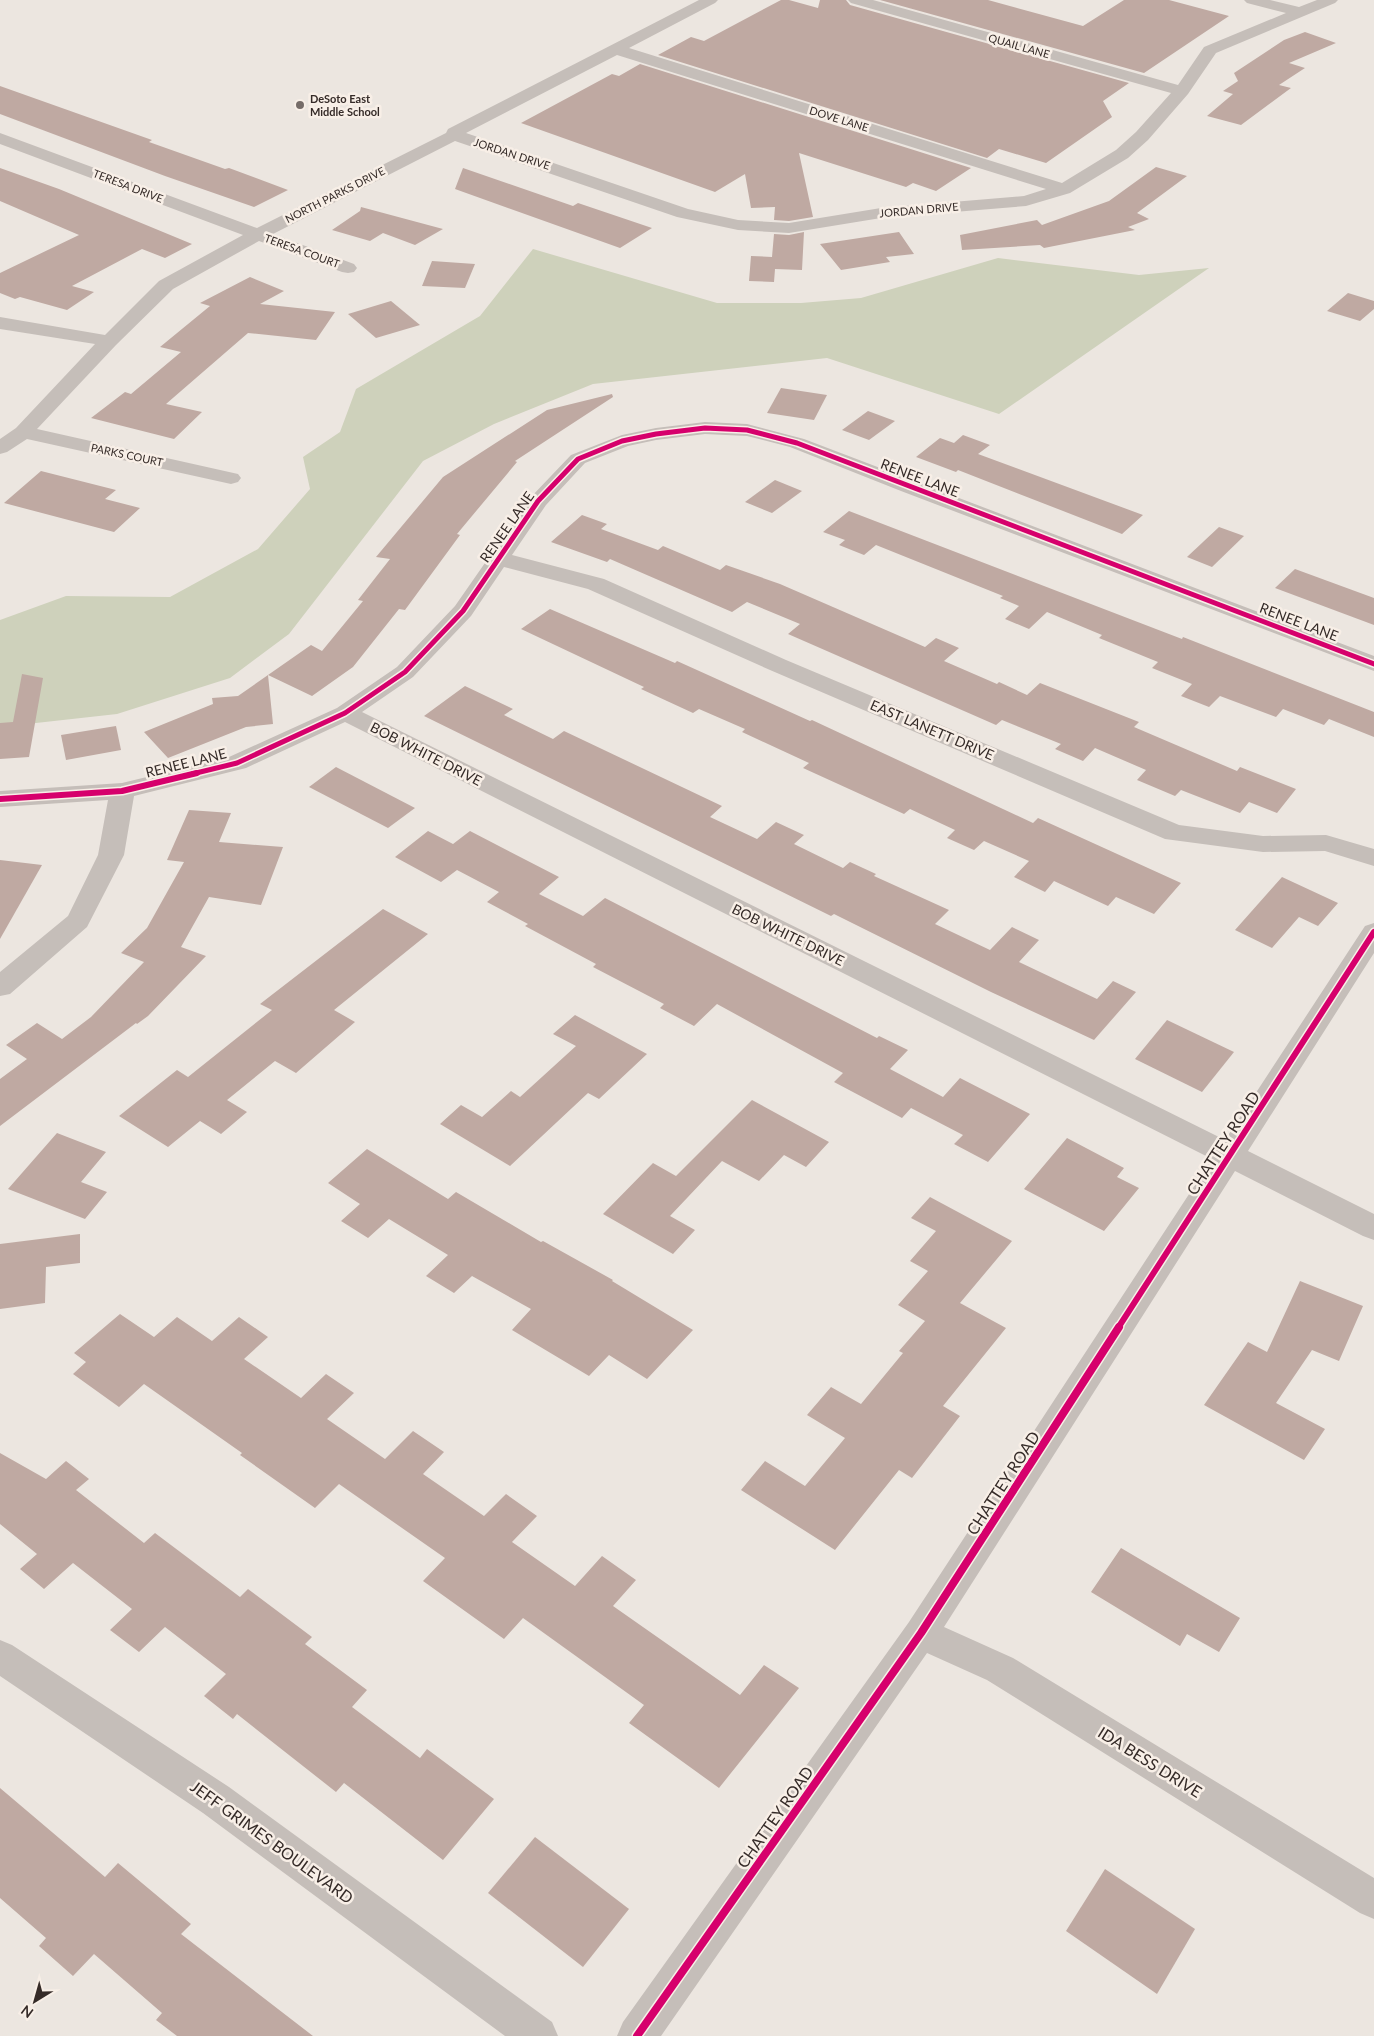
<svg xmlns="http://www.w3.org/2000/svg" width="1374" height="2036" font-family="Lato,sans-serif">
<style>
.green{fill:#ced1bb}
.building{fill:#bfa9a2}
.lines{fill:none;stroke-linecap:round;stroke-linejoin:round}
.minor{fill:#c5beb9;fill-rule:evenodd}
.cycleway-far2-casing{stroke:#f8efe7;stroke-width:8}
.cycleway-far1-casing{stroke:#f8efe7;stroke-width:9}
.cycleway-casing{stroke:#f8efe7;stroke-width:11}
.cycleway-far2{stroke:#d6006c;stroke-width:5}
.cycleway-far1{stroke:#d6006c;stroke-width:6}
.cycleway{stroke:#d6006c;stroke-width:8}
.poi-dot{fill:#756c68;stroke:#f8efe7;stroke-width:2}
.labels{text-anchor:middle;stroke-width:5;stroke-linejoin:round;paint-order:stroke}
.far-street-label{font-size:11px;fill:#352b28;stroke:#f8efe7}
.far-poi-label{font-size:11px;font-weight:bold;fill:#352b28;stroke:#f8efe7;text-anchor:start}
.street-label{font-size:14px;fill:#352b28;stroke:#f8efe7}
.near-street-label{font-size:16px;fill:#352b28;stroke:#f8efe7}
</style>
<rect width="100%" height="100%" fill="#ece6e0"/>
<polygon class="green" points="533,249 717,303 801,303 861,298 998,258 1139,275 1209,268 999,414 827,358 593,384 494,424 423,461 289,634 230,678 117,714 0,727 0,620 66,596 170,597 258,549 310,489 303,457 340,432 356,389 480,316"/>
<g class="building">
<polygon points="781,0 789,0 818,8 820,0 846,0 850,5 1129,83 1103,101 1112,117 1046,163 999,149 987,158 658,55 691,37 704,41"/>
<polygon points="880,0 988,0 1083,26 1124,0 1169,0 1229,16 1144,73"/>
<polygon points="1305,32 1336,43 1289,63 1305,68 1279,85 1291,88 1241,125 1207,116 1233,94 1223,91 1238,81 1234,73 1284,40"/>
<polygon points="640,64 971,168 936,191 913,183 906,187 799,153 813,217 789,221 774,220 775,207 751,208 745,174 715,192 521,123 612,74 619,76"/>
<polygon points="0,86 152,140 149,142 225,169 229,168 288,190 254,207 165,176 0,114"/>
<polygon points="1156,167 1187,176 1137,213 1149,219 1128,227 1135,230 1044,248 1040,245 962,250 960,235 1037,220 1042,225 1109,201"/>
<polygon points="0,168 59,189 192,244 165,258 142,249 72,286 94,292 67,310 20,297 15,299 0,293 0,273 79,235 0,201"/>
<polygon points="463,168 573,206 578,203 652,228 620,248 455,189"/>
<polygon points="361,207 443,229 415,245 383,233 370,241 332,230 360,211"/>
<polygon points="804,232 802,270 775,269 774,282 749,281 751,256 772,257 774,234 789,235"/>
<polygon points="899,232 914,254 886,257 890,262 841,270 820,244"/>
<polygon points="432,261 475,264 465,288 422,286"/>
<polygon points="250,277 284,291 260,304 335,312 316,340 248,333 166,404 202,412 174,439 91,418 125,392 131,394 181,352 160,347 210,306 200,303"/>
<polygon points="1348,293 1374,301 1374,309 1360,321 1327,311"/>
<polygon points="391,301 420,325 376,338 348,314"/>
<polygon points="781,388 827,395 814,420 767,413"/>
<polygon points="612,394 613,397 515,461 517,462 457,534 460,535 405,610 399,609 353,667 312,696 268,675 311,645 322,651 363,601 358,600 390,559 376,557 443,477 547,410"/>
<polygon points="868,411 895,421 869,440 842,430"/>
<polygon points="963,435 990,445 978,454 1143,515 1122,534 958,470 956,472 916,457 940,438 954,443"/>
<polygon points="41,471 116,490 105,499 140,508 114,532 4,503"/>
<polygon points="775,480 802,491 772,513 745,502"/>
<polygon points="849,511 1182,639 1183,637 1374,712 1374,737 1329,719 1324,725 1283,709 1276,717 1220,696 1209,707 1181,696 1192,684 1152,668 1158,662 1099,638 1102,635 1047,612 1029,629 1005,619 1019,606 1000,598 1003,596 876,545 864,555 839,545 845,540 823,532"/>
<polygon points="582,515 607,524 601,529 658,550 663,546 720,570 726,565 780,584 925,647 936,638 959,648 944,661 997,684 999,682 1027,695 1040,683 1139,722 1134,727 1237,771 1240,767 1296,789 1277,813 1249,802 1240,813 1181,790 1175,796 1137,780 1146,770 1095,748 1083,761 1055,749 1061,744 1002,720 996,725 788,634 800,624 747,602 732,612 610,559 607,562 551,542"/>
<polygon points="1219,527 1244,536 1212,567 1187,557"/>
<polygon points="1295,569 1374,598 1374,625 1275,588"/>
<polygon points="550,609 675,663 677,661 810,721 812,720 1033,823 1038,818 1181,883 1154,914 1116,897 1108,906 1054,881 1045,892 1014,877 1029,861 984,841 974,850 947,838 955,830 910,809 904,814 803,768 809,763 742,732 745,729 699,709 693,713 641,689 644,687 521,629"/>
<polygon points="22,674 43,678 29,757 0,759 0,723 13,722"/>
<polygon points="268,675 273,724 246,727 168,758 144,732 213,704 212,698 238,696"/>
<polygon points="465,686 513,709 504,715 553,739 564,731 722,806 710,817 757,839 776,822 804,835 794,844 843,868 850,862 876,874 874,876 949,910 935,924 990,950 1012,927 1039,940 1019,962 1097,999 1113,981 1136,992 1094,1040 991,992 834,914 831,916 424,716"/>
<polygon points="116,726 121,750 66,760 61,735"/>
<polygon points="336,767 415,808 388,828 309,787"/>
<polygon points="189,810 231,813 219,842 283,847 261,905 209,897 181,947 206,956 148,1016 137,1024 136,1023 0,1126 0,1079 27,1059 6,1045 37,1023 62,1039 91,1017 144,962 121,953 147,928 184,862 167,860"/>
<polygon points="428,831 453,844 470,831 559,877 539,894 583,916 605,898 877,1038 879,1036 908,1050 890,1069 943,1097 960,1078 1030,1114 988,1162 954,1144 963,1135 911,1108 902,1118 834,1082 843,1073 717,1004 694,1026 660,1008 664,1004 593,967 596,964 525,926 528,924 487,902 499,892 457,870 441,882 395,857"/>
<polygon points="0,860 42,865 0,939"/>
<polygon points="1282,877 1338,903 1318,926 1299,917 1272,948 1235,930"/>
<polygon points="383,909 428,934 334,1010 355,1022 296,1073 275,1061 227,1100 247,1112 221,1134 200,1121 168,1147 119,1116 177,1070 188,1077 272,1010 260,1004"/>
<polygon points="575,1015 647,1054 599,1099 588,1093 510,1166 440,1124 461,1105 482,1117 511,1091 520,1097 576,1046 553,1034"/>
<polygon points="1167,1020 1234,1052 1202,1092 1135,1059"/>
<polygon points="752,1100 829,1142 806,1167 784,1155 759,1181 722,1161 670,1216 695,1230 673,1254 603,1214 653,1163 676,1176"/>
<polygon points="57,1133 106,1152 81,1182 107,1192 85,1219 8,1189"/>
<polygon points="1067,1138 1124,1168 1117,1177 1139,1188 1104,1231 1024,1189"/>
<polygon points="367,1149 448,1199 456,1192 541,1242 543,1241 613,1280 612,1281 693,1330 647,1379 609,1355 589,1376 512,1330 531,1309 472,1276 454,1293 426,1276 448,1255 389,1219 368,1238 341,1221 360,1204 328,1183"/>
<polygon points="930,1197 1012,1241 960,1303 1006,1328 943,1406 960,1416 912,1478 899,1470 835,1550 741,1490 765,1461 805,1486 845,1438 807,1415 831,1387 861,1404 903,1353 899,1351 925,1321 898,1305 928,1271 910,1261 936,1231 911,1218"/>
<polygon points="80,1234 80,1263 46,1267 45,1303 0,1309 0,1244"/>
<polygon points="1300,1281 1363,1306 1339,1361 1312,1350 1276,1403 1325,1429 1304,1460 1204,1405 1248,1342 1267,1352"/>
<polygon points="120,1314 154,1337 177,1317 212,1341 239,1317 268,1337 244,1359 301,1398 326,1374 354,1393 327,1419 385,1459 413,1431 444,1452 423,1474 484,1516 506,1494 537,1516 512,1542 575,1586 602,1556 636,1580 613,1606 740,1695 764,1665 799,1688 719,1788 629,1723 644,1705 523,1618 504,1639 423,1581 445,1558 339,1484 315,1508 240,1455 242,1453 144,1384 119,1407 73,1374 86,1362 74,1353"/>
<polygon points="0,1453 46,1479 66,1461 89,1479 76,1490 144,1543 155,1533 240,1597 248,1589 312,1637 305,1644 367,1690 352,1707 420,1758 427,1749 494,1799 443,1860 344,1783 336,1792 237,1714 233,1719 204,1696 226,1674 165,1627 139,1652 110,1630 132,1609 73,1563 44,1589 20,1569 37,1554 0,1524"/>
<polygon points="1121,1548 1240,1618 1219,1652 1187,1634 1180,1646 1091,1592"/>
<polygon points="0,1788 105,1877 118,1863 191,1924 181,1934 313,2036 177,2036 156,2020 162,2013 94,1954 73,1976 39,1946 46,1938 0,1898"/>
<polygon points="535,1837 629,1909 583,1967 488,1893"/>
<polygon points="1105,1869 1195,1929 1157,1994 1066,1931"/>
</g>
<g class="lines">
<g class="minor">
<path d="M 699,0 L 718,0 L 715,3 L 629,48 L 1062,183 L 1116,150 L 1136,132 L 1171,93 L 851,3 L 848,0 L 873,0 L 1178,85 L 1204,47 L 1286,13 L 1247,3 L 1244,0 L 1270,0 L 1299,7 L 1317,0 L 1338,0 L 1335,3 L 1216,53 L 1188,94 L 1148,140 L 1128,158 L 1070,193 L 1026,206 L 881,218 L 789,233 L 738,230 L 677,217 L 455,141 L 273,234 L 354,264 L 357,268 L 354,272 L 348,273 L 342,272 L 259,241 L 173,289 L 116,345 L 37,429 L 238,474 L 241,478 L 238,482 L 231,484 L 27,439 L 7,452 L 0,454 L 0,439 L 16,428 L 95,344 L 0,329 L 0,317 L 105,335 L 159,281 L 243,235 L 0,144 L 0,133 L 257,228 L 446,133 L 448,129 ZM 617,55 L 1046,189 L 1024,196 L 881,208 L 789,223 L 738,220 L 688,209 L 466,133 Z"/>
<polygon points="705,422 747,424 804,439 1374,656 1374,671 901,491 790,447 747,436 705,434 656,440 628,446 585,463 546,505 512,555 604,579 786,660 1179,825 1263,836 1326,835 1374,849 1374,866 1325,851 1263,852 1165,839 770,670 588,589 504,567 471,616 413,677 362,712 1225,1140 1365,926 1374,923 1374,953 1248,1151 1374,1214 1374,1240 1363,1236 1235,1171 944,1627 1013,1658 1374,1878 1374,1919 1360,1913 987,1680 927,1653 661,2036 617,2036 623,2022 909,1622 1212,1159 345,722 246,768 134,796 124,855 87,927 10,994 0,996 0,972 68,916 98,855 108,800 0,807 0,791 122,783 229,757 337,708 397,667 455,606 531,497 571,455 622,435 656,428"/>
<polygon points="0,1640 12,1645 229,1787 552,2022 558,2036 505,2036 203,1813 0,1676"/>
</g>
<g class="cycleway-far2-casing">
<polyline id="cycleway-far2" points="192,774 237,763 345,713 405,672 463,611 538,501 578,459 622,441 656,434 705,428 747,430 797,443 1374,664"/>
</g>
<g class="cycleway-far1-casing">
<g id="cycleway-far1">
<polyline points="0,799 122,791 197,773"/>
<polyline points="1118,1328 1374,932"/>
</g>
</g>
<g class="cycleway-casing">
<polyline id="cycleway" points="637,2036 921,1633 1119,1327"/>
</g>
<use href="#cycleway-far2" class="cycleway-far2"/>
<use href="#cycleway-far1" class="cycleway-far1"/>
<use href="#cycleway" class="cycleway"/>
</g>
<circle class="poi-dot" cx="300" cy="105" r="5"/>
<g class="labels">
<g class="far-street-label">
<text transform="translate(1019 46) rotate(16)" y="4">QUAIL LANE</text>
<text transform="translate(839 119) rotate(17)" y="4">DOVE LANE</text>
<text transform="translate(512 154) rotate(18)" y="4">JORDAN DRIVE</text>
<text transform="translate(128 186) rotate(21)" y="4">TERESA DRIVE</text>
<text transform="translate(335 195) rotate(-27)" y="4">NORTH PARKS DRIVE</text>
<text transform="translate(919 210) rotate(-5)" y="4">JORDAN DRIVE</text>
<text transform="translate(302 251) rotate(20)" y="4">TERESA COURT</text>
<text transform="translate(127 455) rotate(12)" y="4">PARKS COURT</text>
</g>
<g class="far-poi-label">
<text x="310" y="103">DeSoto East<tspan x="310" dy="13">Middle School</tspan></text>
</g>
<g class="street-label">
<text transform="translate(920 478) rotate(21)" y="5">RENEE LANE</text>
<text transform="translate(507 527) rotate(-55)" y="5">RENEE LANE</text>
<text transform="translate(1299 622) rotate(21)" y="5">RENEE LANE</text>
<text transform="translate(932 730) rotate(23)" y="5">EAST LANETT DRIVE</text>
<text transform="translate(426 754) rotate(27)" y="5">BOB WHITE DRIVE</text>
<text transform="translate(186 763) rotate(-14)" y="5">RENEE LANE</text>
<text transform="translate(788 935) rotate(26)" y="5">BOB WHITE DRIVE</text>
</g>
<g class="near-street-label">
<text transform="translate(1223 1143) rotate(-57)" y="6">CHATTEY ROAD</text>
<text transform="translate(1003 1483) rotate(-57)" y="6">CHATTEY ROAD</text>
<text transform="translate(1150 1762) rotate(32)" y="6">IDA BESS DRIVE</text>
<text transform="translate(775 1817) rotate(-55)" y="6">CHATTEY ROAD</text>
<text transform="translate(272 1842) rotate(36)" y="6">JEFF GRIMES BOULEVARD</text>
</g>
</g>
<g transform="translate(35 2001) rotate(217)" stroke="#f8efe7" stroke-width="4" paint-order="stroke">
<path d="M0-4L9 19L0 12L-9 19Z" fill="#352b28"/>
<text y="-8" font-size="14" font-weight="bold" text-anchor="middle" fill="#352b28">N</text>
</g>
</svg>
